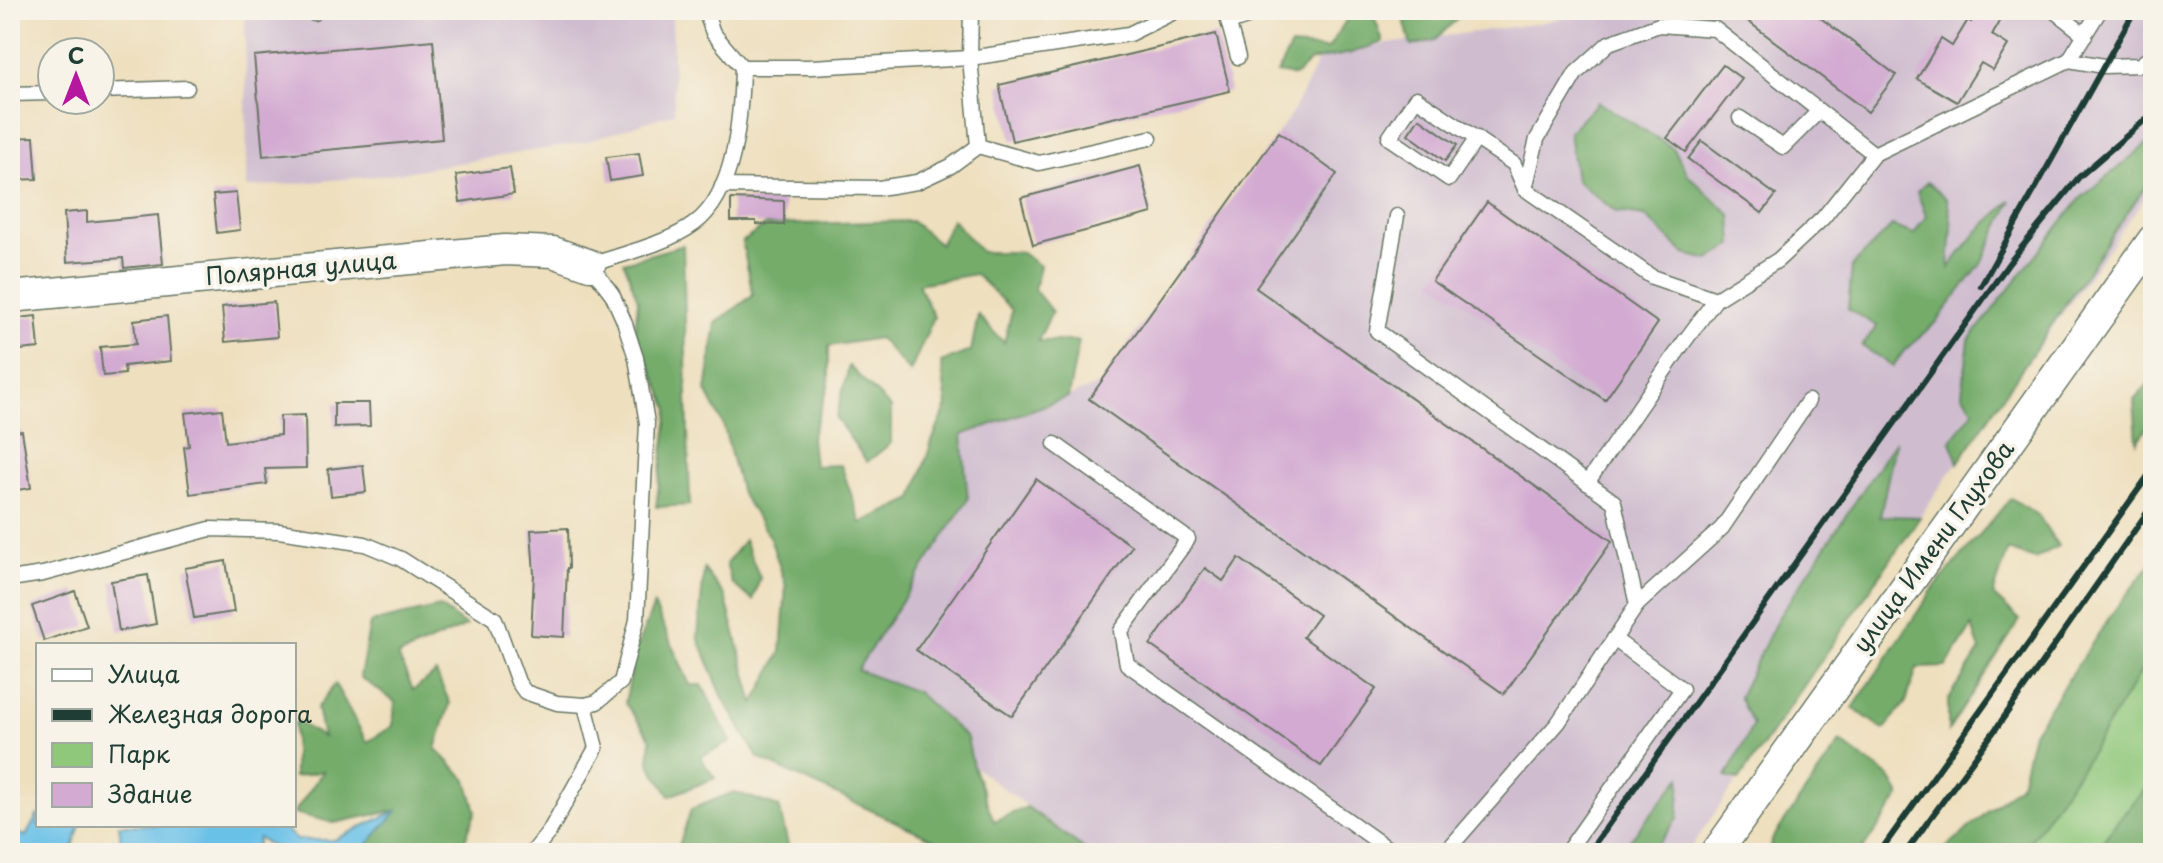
<svg xmlns="http://www.w3.org/2000/svg" width="2163" height="863" font-family="'Playpen Sans',sans-serif">
<style>
.industrial{fill:#cfbdcf}
.green{fill:#90c87b;stroke:#588258;stroke-width:2}
.forest{fill:#74ac6b;stroke:#4a7450;stroke-width:2;fill-rule:evenodd}
.water{fill:#6bc1e8;stroke:#457f8e;stroke-width:2}
.building{fill:#d3abd2}
.lines{fill:none;stroke-linecap:round;stroke-linejoin:round}
.service-casing{stroke:#677664;stroke-width:17}
.minor-casing{stroke:#677664;stroke-width:33}
.service{stroke:#fff;stroke-width:14}
.minor{stroke:#fff;stroke-width:30}
.rail{stroke:#1f3d34;stroke-width:6}
.labels{text-anchor:middle;stroke-width:7;stroke-linejoin:round;paint-order:stroke}
.street-label{font-size:24px;fill:#1f3d34;stroke:#f7f3e8}
</style>
<rect width="100%" height="100%" fill="#f7f3e8"/>
<filter id="ink" filterUnits="userSpaceOnUse"><feTurbulence type="fractalNoise" baseFrequency=".0125" numOctaves="2"/><feDisplacementMap in="SourceGraphic" scale="16" xChannelSelector="R" yChannelSelector="G"/><feConvolveMatrix kernelMatrix="1 2 1 2 8 2 1 2 1" color-interpolation-filters="sRGB"/></filter>
<filter id="wash" filterUnits="userSpaceOnUse"><feTurbulence type="fractalNoise" baseFrequency=".006" numOctaves="4" result="noise"/><feDisplacementMap in="SourceGraphic" scale="32" xChannelSelector="R" yChannelSelector="G"/><feGaussianBlur stdDeviation="1.8" result="paint"/><feColorMatrix in="noise" values="0 0 0 0 0 0 0 0 0 0 0 0 0 0 0 0 0 1.4 0 .05"/><feComposite in="paint" operator="in"/></filter>
<g filter="url(#wash)">
<rect width="100%" height="100%" fill="#eedfbe"/>
<g class="industrial">
<polygon points="245,10 672,10 674,113 585,142 386,175 247,188"/>
<polygon points="1595,10 2153,10 2153,186 1984,424 1687,853 1090,853 973,766 857,670 967,499 962,435 1099,385 1279,132 1293,111 1322,53 1540,23"/>
</g>
<polygon class="green" points="2153,652 2153,780 2115,824 2095,853 2022,853 2088,757"/>
<g class="forest">
<polygon points="1417,10 1462,10 1464,12 1435,40 1411,46 1404,19"/>
<polygon points="1374,15 1383,42 1351,53 1311,61 1295,76 1277,73 1291,46 1328,49 1347,19"/>
<polygon points="1598,102 1673,148 1688,175 1731,215 1733,245 1709,260 1685,254 1645,216 1616,212 1576,180 1569,132"/>
<polygon points="2153,139 2153,175 1958,463 1951,441 1974,410 1962,394 1969,340 2081,198"/>
<polygon points="1927,182 1947,199 1952,226 1949,268 1977,232 2012,200 1981,264 1936,322 1904,351 1893,366 1862,346 1877,326 1848,309 1852,266 1892,226 1914,234 1926,216 1917,192"/>
<path d="M 952,219 L 981,252 L 1020,252 L 1040,266 L 1034,289 L 1052,312 L 1038,341 L 1079,341 L 1068,397 L 962,435 L 968,499 L 857,670 L 917,692 L 967,738 L 973,766 L 994,821 L 1027,807 L 1090,853 L 963,853 L 758,758 L 723,698 L 698,637 L 704,569 L 725,596 L 754,704 L 781,652 L 786,586 L 770,538 L 741,493 L 723,424 L 706,391 L 716,323 L 753,295 L 742,242 L 766,225 L 911,221 L 940,244 ZM 975,274 L 1012,310 L 1004,343 L 978,315 L 971,351 L 941,362 L 947,406 L 932,441 L 913,499 L 861,523 L 841,465 L 814,466 L 811,438 L 829,384 L 829,346 L 879,338 L 910,372 L 934,317 L 918,284 Z"/>
<polygon points="683,245 690,505 656,507 669,409 635,332 638,300 624,262"/>
<polygon points="2153,342 2153,419 2137,442 2134,400 2150,382"/>
<polygon points="849,366 891,408 891,443 867,462 836,418"/>
<polygon points="1896,440 1880,516 1920,517 1739,780 1726,777 1753,725 1739,697 1778,618"/>
<polygon points="2011,498 2038,515 2058,546 2035,559 2008,550 1993,595 2020,620 1948,731 1948,700 1980,650 1972,626 1946,667 1917,668 1906,702 1884,730 1853,708 1933,589"/>
<polygon points="744,540 760,578 753,600 732,584 726,564"/>
<polygon points="2153,561 2153,652 2088,757 2022,853 1940,853 2021,783 2033,732 2113,612"/>
<polygon points="654,605 690,685 702,685 731,742 700,757 715,778 670,796 649,763 651,739 625,703 636,649"/>
<polygon points="440,607 466,626 398,656 413,690 436,673 450,703 436,749 467,780 476,811 460,853 355,853 366,846 397,810 334,823 294,813 323,771 294,777 294,724 297,722 323,737 317,708 335,684 367,742 393,726 395,702 360,677 370,623"/>
<polygon points="1840,742 1890,777 1900,796 1860,853 1767,853 1773,838"/>
<polygon points="1681,777 1678,818 1651,853 1619,853"/>
<polygon points="2153,780 2153,853 2095,853 2115,824"/>
<polygon points="734,792 779,807 790,853 682,853 679,846 691,809"/>
</g>
<g class="water">
<polygon points="398,810 366,846 355,853 283,853 258,838 255,853 119,853 122,850 119,825 281,825 297,840 334,840"/>
<polygon points="38,814 38,825 80,825 73,848 49,853 21,853 18,848 10,846 10,831 26,836"/>
</g>
<g id="blocks">
<g class="building">
<polygon points="1733,10 1810,10 1896,75 1868,112"/>
<polygon points="1977,10 2005,10 1992,35 2008,45 1993,70 1981,63 1957,102 1917,79 1941,39 1952,46 1968,20 1971,22"/>
<polygon points="1216,34 1230,91 1012,141 999,85"/>
<polygon points="433,40 442,139 263,156 254,56"/>
<polygon points="1723,65 1742,79 1686,152 1667,138"/>
<polygon points="1419,118 1457,145 1445,161 1408,134"/>
<polygon points="1279,132 1337,174 1256,288 1612,541 1504,694 1089,399"/>
<polygon points="34,137 37,179 15,180 12,138"/>
<polygon points="1702,141 1776,195 1762,213 1688,159"/>
<polygon points="639,153 643,176 610,181 606,157"/>
<polygon points="1140,166 1152,213 1033,245 1021,198"/>
<polygon points="510,168 514,194 460,202 456,175"/>
<polygon points="236,193 240,230 217,233 213,195"/>
<polygon points="731,199 784,201 784,225 756,224 756,221 731,221"/>
<polygon points="1487,202 1658,323 1605,400 1432,281"/>
<polygon points="87,211 87,222 158,215 163,264 124,268 123,258 67,262 64,213"/>
<polygon points="274,302 277,337 225,342 222,307"/>
<polygon points="36,316 39,348 10,351 10,319"/>
<polygon points="167,316 171,361 124,366 125,374 103,376 100,347 136,344 134,320"/>
<polygon points="334,403 369,403 370,426 334,427"/>
<polygon points="222,409 226,442 280,435 280,416 305,415 306,468 265,469 267,484 190,494 184,447 189,446 185,413"/>
<polygon points="22,431 31,488 10,491 10,432"/>
<polygon points="363,465 366,492 331,496 328,469"/>
<polygon points="1036,479 1132,546 1012,716 916,650"/>
<polygon points="568,528 569,568 567,568 564,637 531,635 534,574 531,530"/>
<polygon points="1239,558 1319,615 1303,637 1376,689 1321,766 1150,645 1205,568 1223,581"/>
<polygon points="226,561 234,612 194,618 185,568"/>
<polygon points="148,575 156,624 119,631 111,581"/>
<polygon points="75,591 87,626 44,641 32,606"/>
</g>
</g>
</g>
<g filter="url(#ink)">
<use href="#blocks" fill-opacity="0" stroke="#677664" stroke-width="2"/>
<g class="lines">
<g class="service-casing">
<g id="service">
<polyline points="705,10 713,33 742,67 812,67 970,58 1129,34 1178,10"/>
<polyline points="971,10 970,58 978,146 1039,163 1150,138"/>
<polyline points="1225,10 1238,57"/>
<polyline points="2053,10 2085,35"/>
<polyline points="314,13 314,10"/>
<polyline points="1229,23 1268,10"/>
<polyline points="2069,60 2104,66 2140,65 2153,55"/>
<polyline points="100,91 187,88"/>
<polyline points="10,94 52,93"/>
<polyline points="1740,118 1783,147 1819,111"/>
<polyline points="1477,138 1449,179 1389,138 1416,98 1514,164 1525,189 1652,277 1716,299"/>
<polyline points="722,186 879,188 917,182 951,166 978,146"/>
<polyline points="1525,189 1537,139 1576,73 1609,43 1659,25 1715,29 1874,154"/>
<polyline points="1397,216 1377,331 1614,502 1637,605 1558,723 1445,853"/>
<polyline points="1055,444 1188,539 1121,631 1127,664 1394,853"/>
<polyline points="1587,483 1684,342 1716,299 1778,260 1823,218 1874,154 2069,60 2100,10"/>
<path d="M 10,579 L 43,574 L 210,529 L 279,531 L 365,544 L 401,559 L 495,619 L 518,682 L 525,692 L 557,703 L 585,705 L 597,702 L 621,682 L 637,620 L 647,423 L 636,358 L 624,321 L 612,294 L 590,265 C 620,255 669,243 694,224 C 736,194 741,114 742,67"/>
<polyline points="1637,605 1722,528 1808,401"/>
<polyline points="1567,852 1682,689 1614,639"/>
<polyline points="532,853 549,832 596,748 585,705"/>
</g>
</g>
<g class="minor-casing">
<g id="minor">
<polyline points="10,297 505,250 553,252 590,265"/>
<polyline points="1716,853 2153,240"/>
</g>
</g>
<use href="#service" class="service"/>
<use href="#minor" class="minor"/>
<g class="rail">
<polyline points="1981,286 2135,10"/>
<polyline points="1591,849 2009,263 2079,177 2153,113"/>
<polyline points="1879,853 2153,469"/>
<polyline points="1905,853 1995,730 2153,504"/>
</g>
</g>
</g>
<g class="labels">
<g class="street-label">
<text transform="translate(301 269) rotate(-5)" y="8">Полярная улица</text>
<text transform="translate(1934 547) rotate(-54)" y="8">улица Имени Глухова</text>
</g>
</g>
<rect width="2163" height="863" fill="none" stroke="#f7f3e8" stroke-width="40"/>
<rect x="36" y="643" width="260" height="184" fill="#f7f3e8" stroke="#a1aaa0" stroke-width="2"/>
<rect x="52" y="669" width="40" height="12" fill="#ffffff" stroke="#a1aaa0" stroke-width="2"/>
<text x="108" y="683" font-size="24" fill="#1f3d34">Улица</text>
<rect x="52" y="709" width="40" height="12" fill="#1f3d34" stroke="#a1aaa0" stroke-width="2"/>
<text x="108" y="723" font-size="24" fill="#1f3d34">Железная дорога</text>
<rect x="52" y="743" width="40" height="24" fill="#90c87b" stroke="#a1aaa0" stroke-width="2"/>
<text x="108" y="763" font-size="24" fill="#1f3d34">Парк</text>
<rect x="52" y="783" width="40" height="24" fill="#d3abd2" stroke="#a1aaa0" stroke-width="2"/>
<text x="108" y="803" font-size="24" fill="#1f3d34">Здание</text>
<g transform="translate(76 76)"><circle r="38" fill="#f7f3e8" stroke="#a1aaa0" stroke-width="2"/>
<path d="M0-6L14 30L0 20L-14 30Z" fill="#b5179e"/>
<text y="-12" font-size="22" font-weight="bold" text-anchor="middle" fill="#1f3d34">С</text>
</g>
</svg>
